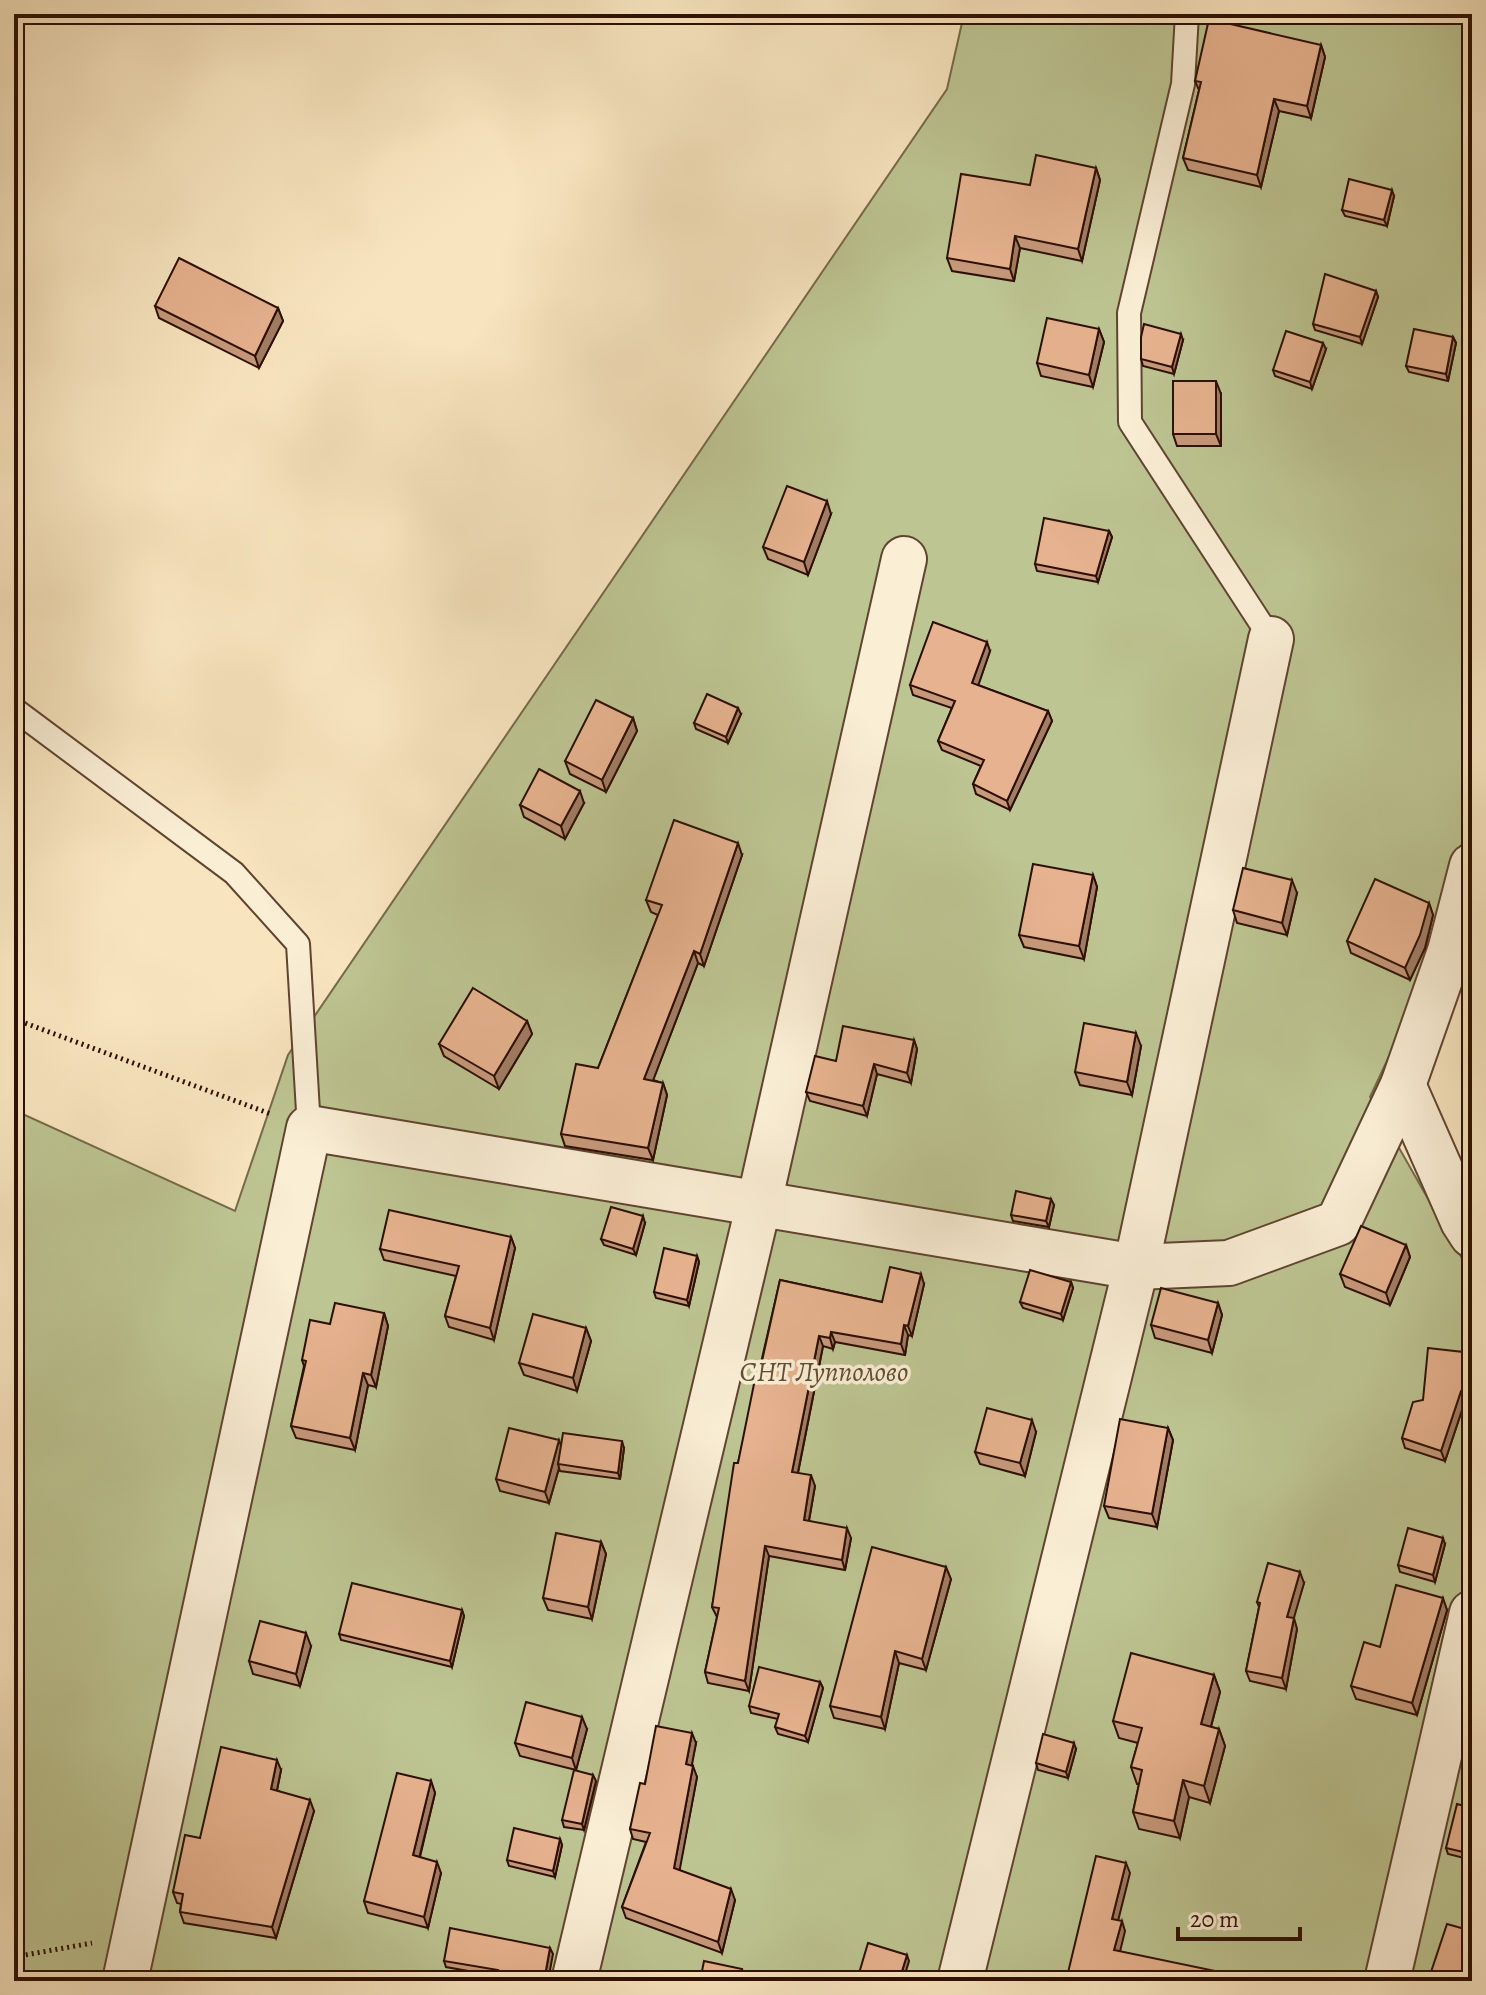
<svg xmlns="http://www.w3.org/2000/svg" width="1486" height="1995" font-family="Alegreya,serif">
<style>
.green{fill:#bdc592;stroke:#756a49;stroke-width:2}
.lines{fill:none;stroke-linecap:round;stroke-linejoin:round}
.service-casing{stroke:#604430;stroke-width:26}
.minor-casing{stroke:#604430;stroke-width:48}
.path{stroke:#2d0f00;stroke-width:5;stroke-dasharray:2 4;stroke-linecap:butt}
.service{stroke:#faeed5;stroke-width:22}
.minor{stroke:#faeed5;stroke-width:44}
.wall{fill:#c6997b;stroke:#2d0f00;stroke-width:2}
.shaded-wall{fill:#a17d64;stroke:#2d0f00;stroke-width:2}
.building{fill:#e6b28f;stroke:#2d0f00;stroke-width:2}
.labels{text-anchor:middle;stroke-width:7;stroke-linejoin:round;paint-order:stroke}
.park-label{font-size:28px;font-style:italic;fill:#5f4f33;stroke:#faeed5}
</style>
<rect width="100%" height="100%" fill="#f8e5bf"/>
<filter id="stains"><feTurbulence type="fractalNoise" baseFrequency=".0025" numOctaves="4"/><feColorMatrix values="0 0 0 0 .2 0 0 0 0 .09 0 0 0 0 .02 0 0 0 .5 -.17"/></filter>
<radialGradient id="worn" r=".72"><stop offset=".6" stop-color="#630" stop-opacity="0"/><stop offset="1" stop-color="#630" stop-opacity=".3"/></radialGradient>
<polygon class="green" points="964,14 1472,14 1472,798 1438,952 1370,1097 1472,1276 1472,1981 14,1981 14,1110 235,1211 288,1055 947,89"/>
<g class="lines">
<g class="service-casing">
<g id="service">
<polyline points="1187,14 1183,84 1129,313 1130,422 1271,639"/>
<polyline points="14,709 234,873 298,944 309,1128"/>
</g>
</g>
<g class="minor-casing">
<g id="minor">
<polyline points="1403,1085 1463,1221 1472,1235"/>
<polyline points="125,1981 309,1128 1136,1267 1229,1263 1338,1223 1403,1085 1450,951 1472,866"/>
<polyline points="574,1981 759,1203 904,559"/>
<polyline points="960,1981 1136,1267 1271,639"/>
<polyline points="1387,1981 1472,1613"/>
</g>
</g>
<g class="path">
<polyline points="14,1019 271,1114"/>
<polyline points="14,1957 92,1943"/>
</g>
<use href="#service" class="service"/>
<use href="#minor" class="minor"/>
</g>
<g class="wall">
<polygon points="1096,14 1115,14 1114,19"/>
<polygon points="1321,45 1325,57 1311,118 1279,111 1261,187 1188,170 1183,158 1199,90 1195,81"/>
<polygon points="1096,168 1100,180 1082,261 1020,248 1014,281 952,271 947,258 1030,185"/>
<polygon points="1394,196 1387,226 1345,216 1342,210"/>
<polygon points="1376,291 1378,297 1362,344 1315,330 1313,324"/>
<polygon points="155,306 278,308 283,321 259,368 159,318"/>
<polygon points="1099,329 1104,342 1093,387 1041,376 1037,363"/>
<polygon points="1453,337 1456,343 1448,381 1409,372 1406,366"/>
<polygon points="1183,340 1174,374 1143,366 1141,359"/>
<polygon points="1326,349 1312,389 1275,376 1273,370"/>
<polygon points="1221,394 1221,446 1177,446 1173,434"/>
<polygon points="831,514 808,575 768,559 763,547"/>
<polygon points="1109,531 1112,537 1098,582 1037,571 1035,564"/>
<polygon points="990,651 978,685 1048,711 1052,721 1010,810 976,794 973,784 981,766 942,750 938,741 952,708 913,695 910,685"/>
<polygon points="741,714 728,743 696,729 694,723"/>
<polygon points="633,718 637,731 606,792 570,774 565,761"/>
<polygon points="584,803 565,839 524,817 520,805"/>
<polygon points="742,855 704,966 698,963 653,1080 663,1083 667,1095 653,1160 565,1146 561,1134 598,1068 658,915 651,912 646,900"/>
<polygon points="1093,875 1097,887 1084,959 1024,947 1019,935"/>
<polygon points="1297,893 1287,935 1237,923 1233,910"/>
<polygon points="1429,903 1433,915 1425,948 1410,980 1351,953 1347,941"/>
<polygon points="527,1021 532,1034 499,1089 444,1056 439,1044"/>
<polygon points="914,1040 917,1049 911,1083 877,1074 867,1116 810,1101 806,1092 836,1061"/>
<polygon points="1141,1046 1132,1095 1080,1085 1075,1072"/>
<polygon points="1054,1205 1049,1227 1013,1221 1011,1215"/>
<polygon points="645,1223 636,1255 604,1245 601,1239"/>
<polygon points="511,1237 515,1248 494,1340 449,1327 445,1316 456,1276 384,1260 380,1249"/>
<polygon points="1406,1245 1410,1257 1390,1305 1345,1287 1340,1274"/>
<polygon points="697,1256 699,1262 689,1306 656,1298 654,1292"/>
<polygon points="780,1280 882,1302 924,1284 912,1336 908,1335 905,1355 835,1342 833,1349 823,1346 798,1473 815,1486 809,1521 851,1538 845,1570 769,1556 749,1691 708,1683 705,1672 717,1617 712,1607 738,1463"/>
<polygon points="1071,1282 1073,1288 1063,1320 1023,1308 1020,1302"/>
<polygon points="1218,1303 1222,1315 1212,1353 1155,1338 1151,1325"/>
<polygon points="384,1313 388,1326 376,1387 368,1385 355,1450 296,1438 291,1426 304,1366 302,1360 330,1324"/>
<polygon points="586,1328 591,1341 577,1391 524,1375 519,1363"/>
<polygon points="1472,1353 1472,1402 1465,1401 1445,1461 1405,1448 1402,1438 1423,1400"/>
<polygon points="1168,1428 1173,1440 1157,1527 1109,1518 1104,1506"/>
<polygon points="1036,1432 1025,1476 980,1464 975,1452"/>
<polygon points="624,1448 620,1479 560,1471 559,1468 549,1503 500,1491 496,1479"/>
<polygon points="601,1542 606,1554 592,1619 548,1610 543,1598"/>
<polygon points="1445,1544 1435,1582 1400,1572 1398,1565"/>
<polygon points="951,1579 926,1670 899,1663 885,1729 834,1718 830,1706"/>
<polygon points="1304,1583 1293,1618 1297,1629 1286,1689 1250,1681 1246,1671 1259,1607 1257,1602"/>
<polygon points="462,1610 464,1616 452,1667 341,1640 339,1634"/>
<polygon points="1447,1610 1417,1715 1356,1699 1351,1686 1380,1647"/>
<polygon points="311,1646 300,1686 253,1674 249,1661"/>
<polygon points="1214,1675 1220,1692 1211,1727 1219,1729 1225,1746 1210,1803 1189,1797 1180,1838 1139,1829 1133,1812 1139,1784 1137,1784 1131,1767 1138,1743 1119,1738 1113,1721"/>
<polygon points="820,1682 823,1688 808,1742 778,1734 775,1727 778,1719 751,1713 749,1706"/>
<polygon points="587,1729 576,1770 520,1756 515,1743"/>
<polygon points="696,1743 691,1766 697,1777 679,1870 735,1900 722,1953 626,1918 622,1907 646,1842 633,1839 630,1829 645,1784"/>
<polygon points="1076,1749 1068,1778 1038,1770 1036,1763"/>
<polygon points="281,1770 277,1790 314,1811 276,1938 184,1923 180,1912 181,1904 177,1903 173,1892 200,1838"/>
<polygon points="431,1781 435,1793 420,1857 441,1873 428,1928 368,1913 364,1901"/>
<polygon points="596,1781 584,1830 564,1827 562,1820"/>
<polygon points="1472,1808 1472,1860 1448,1854 1446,1848"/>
<polygon points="560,1839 562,1845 555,1877 509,1866 507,1860"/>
<polygon points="553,1954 496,1976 446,1967 444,1961"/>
</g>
<g class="shaded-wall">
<polygon points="1321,45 1325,57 1311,118 1307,106"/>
<polygon points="1274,99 1279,111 1261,187 1257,175"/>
<polygon points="1096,168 1100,180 1082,261 1078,249"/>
<polygon points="1392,190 1394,196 1387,226 1384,220"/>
<polygon points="1015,236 1020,248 1014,281 1010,269"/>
<polygon points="1376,291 1378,297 1362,344 1360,337"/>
<polygon points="278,308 283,321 259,368 255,356"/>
<polygon points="1099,329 1104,342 1093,387 1089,375"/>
<polygon points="1181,334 1183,340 1174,374 1172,367"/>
<polygon points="1453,337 1456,343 1448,381 1446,374"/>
<polygon points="1323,343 1326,349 1312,389 1310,382"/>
<polygon points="1216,381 1221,394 1221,446 1216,434"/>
<polygon points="827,501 831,514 808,575 804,562"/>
<polygon points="1109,531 1112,537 1098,582 1096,576"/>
<polygon points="987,642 990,651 976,692 972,683"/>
<polygon points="738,708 741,714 728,743 726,737"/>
<polygon points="1048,711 1052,721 1010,810 1007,801"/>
<polygon points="633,718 637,731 606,792 602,780"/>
<polygon points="580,791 584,803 565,839 561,826"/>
<polygon points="738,843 742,855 704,966 700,954"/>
<polygon points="1093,875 1097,887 1084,959 1079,946"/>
<polygon points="1292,880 1297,893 1287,935 1282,923"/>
<polygon points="1429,903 1433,915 1425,948 1410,980 1405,968"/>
<polygon points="694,951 698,963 649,1091 644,1079"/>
<polygon points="527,1021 532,1034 499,1089 494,1076"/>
<polygon points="1136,1033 1141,1046 1132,1095 1127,1082"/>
<polygon points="914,1040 917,1049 911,1083 907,1073"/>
<polygon points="874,1064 877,1074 867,1116 863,1106"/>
<polygon points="663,1083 667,1095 653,1160 648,1148"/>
<polygon points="1051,1199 1054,1205 1049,1227 1046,1221"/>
<polygon points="643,1216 645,1223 636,1255 633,1249"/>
<polygon points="511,1237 515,1248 494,1340 490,1328"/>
<polygon points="1406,1245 1410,1257 1390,1305 1386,1293"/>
<polygon points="697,1256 699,1262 689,1306 687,1300"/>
<polygon points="921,1274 924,1284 912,1336 908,1326"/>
<polygon points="1071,1282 1073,1288 1063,1320 1061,1314"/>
<polygon points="1218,1303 1222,1315 1212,1353 1208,1340"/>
<polygon points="384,1313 388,1326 376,1387 371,1375"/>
<polygon points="904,1325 908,1335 905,1355 901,1344"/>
<polygon points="586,1328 591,1341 577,1391 573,1378"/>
<polygon points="831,1332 835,1342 833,1349 830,1338"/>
<polygon points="819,1336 823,1346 796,1482 792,1472"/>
<polygon points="363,1373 368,1385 355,1450 350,1438"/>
<polygon points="1461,1391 1465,1401 1445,1461 1441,1451"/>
<polygon points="1032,1420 1036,1432 1025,1476 1020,1463"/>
<polygon points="1168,1428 1173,1440 1157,1527 1152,1514"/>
<polygon points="559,1440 563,1451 558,1464 559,1468 549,1503 545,1492"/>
<polygon points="622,1441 624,1448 620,1479 618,1473"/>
<polygon points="811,1475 815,1486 807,1531 804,1520"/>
<polygon points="847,1528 851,1538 845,1570 842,1560"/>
<polygon points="1443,1538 1445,1544 1435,1582 1433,1575"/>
<polygon points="601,1542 606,1554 592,1619 588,1607"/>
<polygon points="765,1546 769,1556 749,1691 745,1681"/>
<polygon points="946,1567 951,1579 926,1670 922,1659"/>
<polygon points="1300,1572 1304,1583 1291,1628 1287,1617"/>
<polygon points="1443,1598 1447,1610 1417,1715 1412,1703"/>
<polygon points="462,1610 464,1616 452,1667 450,1661"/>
<polygon points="1294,1618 1297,1629 1286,1689 1282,1678"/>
<polygon points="306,1633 311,1646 300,1686 296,1674"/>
<polygon points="895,1651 899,1663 885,1729 881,1717"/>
<polygon points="1214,1675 1220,1692 1207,1741 1201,1724"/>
<polygon points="820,1682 823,1688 808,1742 805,1736"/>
<polygon points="582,1717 587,1729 576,1770 572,1758"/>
<polygon points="1219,1729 1225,1746 1210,1803 1204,1786"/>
<polygon points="692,1733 696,1743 690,1775 686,1764"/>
<polygon points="1074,1743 1076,1749 1068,1778 1066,1772"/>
<polygon points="277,1760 281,1770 275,1800 271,1789"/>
<polygon points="693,1766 697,1777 678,1879 674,1868"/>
<polygon points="593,1775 596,1781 584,1830 582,1824"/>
<polygon points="1183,1780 1189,1797 1180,1838 1174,1821"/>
<polygon points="431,1781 435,1793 417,1867 413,1855"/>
<polygon points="310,1800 314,1811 276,1938 272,1927"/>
<polygon points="560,1839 562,1845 555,1877 553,1871"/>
<polygon points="437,1862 441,1873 428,1928 424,1917"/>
<polygon points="1126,1863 1130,1873 1116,1929 1112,1919"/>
<polygon points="731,1889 735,1900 722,1953 718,1942"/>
<polygon points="1122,1921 1125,1931 1118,1960 1114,1950"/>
<polygon points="550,1948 553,1954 548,1981 544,1981"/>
<polygon points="907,1955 909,1961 903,1981 899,1981"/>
<polygon points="742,1969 744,1975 743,1981 740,1981"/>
</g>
<g class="building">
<polygon points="1209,19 1321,45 1307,106 1274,99 1257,175 1183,158 1201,82 1195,81"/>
<polygon points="1036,155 1096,168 1078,249 1015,236 1010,269 947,258 961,174 1030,185"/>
<polygon points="1349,179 1392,190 1384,220 1342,210"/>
<polygon points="179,258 278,308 255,356 155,306"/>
<polygon points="1325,274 1376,291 1360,337 1313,324"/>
<polygon points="1047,318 1099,329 1089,375 1037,363"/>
<polygon points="1144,324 1181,334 1172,367 1141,359 1141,337"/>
<polygon points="1414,329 1453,337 1446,374 1406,366"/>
<polygon points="1286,331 1323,343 1310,382 1273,370"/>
<rect x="1173" y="381" width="43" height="53"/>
<polygon points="787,486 827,501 804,562 763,547"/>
<polygon points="1044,518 1109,531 1096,576 1035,564"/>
<polygon points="933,622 987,642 972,683 1048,711 1007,801 973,784 984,760 938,741 955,701 910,685"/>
<polygon points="707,694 738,708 726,737 694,723"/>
<polygon points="596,700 633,718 602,780 565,761"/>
<polygon points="539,769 580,791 561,826 520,805"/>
<polygon points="674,820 738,843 700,954 694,951 644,1079 663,1083 648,1148 561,1134 576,1064 598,1068 662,905 646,900"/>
<polygon points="1033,864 1093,875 1079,946 1019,935"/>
<polygon points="1243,868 1292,880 1282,923 1233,910"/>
<polygon points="1375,879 1429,903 1420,935 1405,968 1347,941"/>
<polygon points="473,988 527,1021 494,1076 439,1044"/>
<polygon points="1084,1023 1136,1033 1127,1082 1075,1072"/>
<polygon points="843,1026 914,1040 907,1073 874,1064 863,1106 806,1092 815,1056 836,1061"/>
<polygon points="1016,1191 1051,1199 1046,1221 1011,1215"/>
<polygon points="611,1207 643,1216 633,1249 601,1239"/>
<polygon points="389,1210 511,1237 490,1328 445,1316 459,1266 380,1249"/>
<polygon points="1361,1226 1406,1245 1386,1293 1340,1274"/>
<polygon points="664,1248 697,1256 687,1300 654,1292"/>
<polygon points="890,1267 921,1274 908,1326 904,1325 901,1344 831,1332 830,1338 819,1336 792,1472 811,1475 804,1520 847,1528 842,1560 765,1546 745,1681 705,1672 719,1608 712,1607 734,1463 738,1463 755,1379 758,1379 780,1280 882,1302"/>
<polygon points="1030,1270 1071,1282 1061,1314 1020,1302"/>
<polygon points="1161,1288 1218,1303 1208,1340 1151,1325"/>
<polygon points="335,1303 384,1313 371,1375 363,1373 350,1438 291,1426 306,1361 302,1360 310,1320 330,1324"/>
<polygon points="533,1314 586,1328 573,1378 519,1363"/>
<polygon points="1428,1348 1472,1353 1472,1392 1461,1391 1441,1451 1402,1438 1413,1402 1423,1400"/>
<polygon points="987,1408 1032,1420 1020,1463 975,1452"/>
<polygon points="1120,1419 1168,1428 1152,1514 1104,1506"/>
<polygon points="509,1428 559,1440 545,1492 496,1479"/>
<polygon points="563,1433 622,1441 618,1473 558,1464"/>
<polygon points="1408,1528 1443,1538 1433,1575 1398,1565"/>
<polygon points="556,1533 601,1542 588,1607 543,1598"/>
<polygon points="872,1547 946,1567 922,1659 895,1651 881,1717 830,1706"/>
<polygon points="1268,1563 1300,1572 1287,1617 1294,1618 1282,1678 1246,1671 1260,1603 1257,1602"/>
<polygon points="352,1583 462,1610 450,1661 339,1634"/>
<polygon points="1396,1585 1443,1598 1412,1703 1351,1686 1364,1642 1380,1647"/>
<polygon points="260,1621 306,1633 296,1674 249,1661"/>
<polygon points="1131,1653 1214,1675 1201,1724 1219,1729 1204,1786 1183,1780 1174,1821 1133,1812 1142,1770 1131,1767 1142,1728 1113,1721"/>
<polygon points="759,1667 820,1682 805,1736 775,1727 779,1714 749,1706"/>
<polygon points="526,1702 582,1717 572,1758 515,1743"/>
<polygon points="656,1726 692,1733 686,1764 693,1766 674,1868 731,1889 718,1942 622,1907 650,1833 630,1829 640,1783 645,1784"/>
<polygon points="1043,1734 1074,1743 1066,1772 1036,1763"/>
<polygon points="221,1747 277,1760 271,1789 310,1800 272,1927 180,1912 183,1894 173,1892 185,1835 200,1838"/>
<polygon points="574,1770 593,1775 582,1824 562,1820"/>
<polygon points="397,1773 431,1781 413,1855 437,1862 424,1917 364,1901"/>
<polygon points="1457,1804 1472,1808 1472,1854 1446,1848"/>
<polygon points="514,1828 560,1839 553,1871 507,1860"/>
<polygon points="1096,1856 1126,1863 1112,1919 1122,1921 1114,1950 1220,1972 1219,1981 1066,1981"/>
<polygon points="1447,1924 1472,1931 1472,1981 1428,1981"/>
<polygon points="450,1928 550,1948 544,1981 495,1981 498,1970 444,1961"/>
<polygon points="868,1943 907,1955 899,1981 861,1981 857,1980"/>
<polygon points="704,1961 742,1969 740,1981 700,1981"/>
</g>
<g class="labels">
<g class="park-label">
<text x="824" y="1381">СНТ Лупполово</text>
</g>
</g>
<rect width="1486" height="1995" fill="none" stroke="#f8e5bf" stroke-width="48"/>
<rect x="16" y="16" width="1454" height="1963" fill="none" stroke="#2d0f00" stroke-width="4"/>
<rect x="24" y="24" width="1438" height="1947" fill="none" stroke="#2d0f00" stroke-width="2"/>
<path d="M1178 1927v12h122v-12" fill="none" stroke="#2d0f00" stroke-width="4"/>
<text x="1190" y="1927" font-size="24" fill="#2d0f00" stroke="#faeed5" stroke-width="6" paint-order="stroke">20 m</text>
<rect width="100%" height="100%" filter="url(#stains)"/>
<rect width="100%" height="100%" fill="url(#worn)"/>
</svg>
